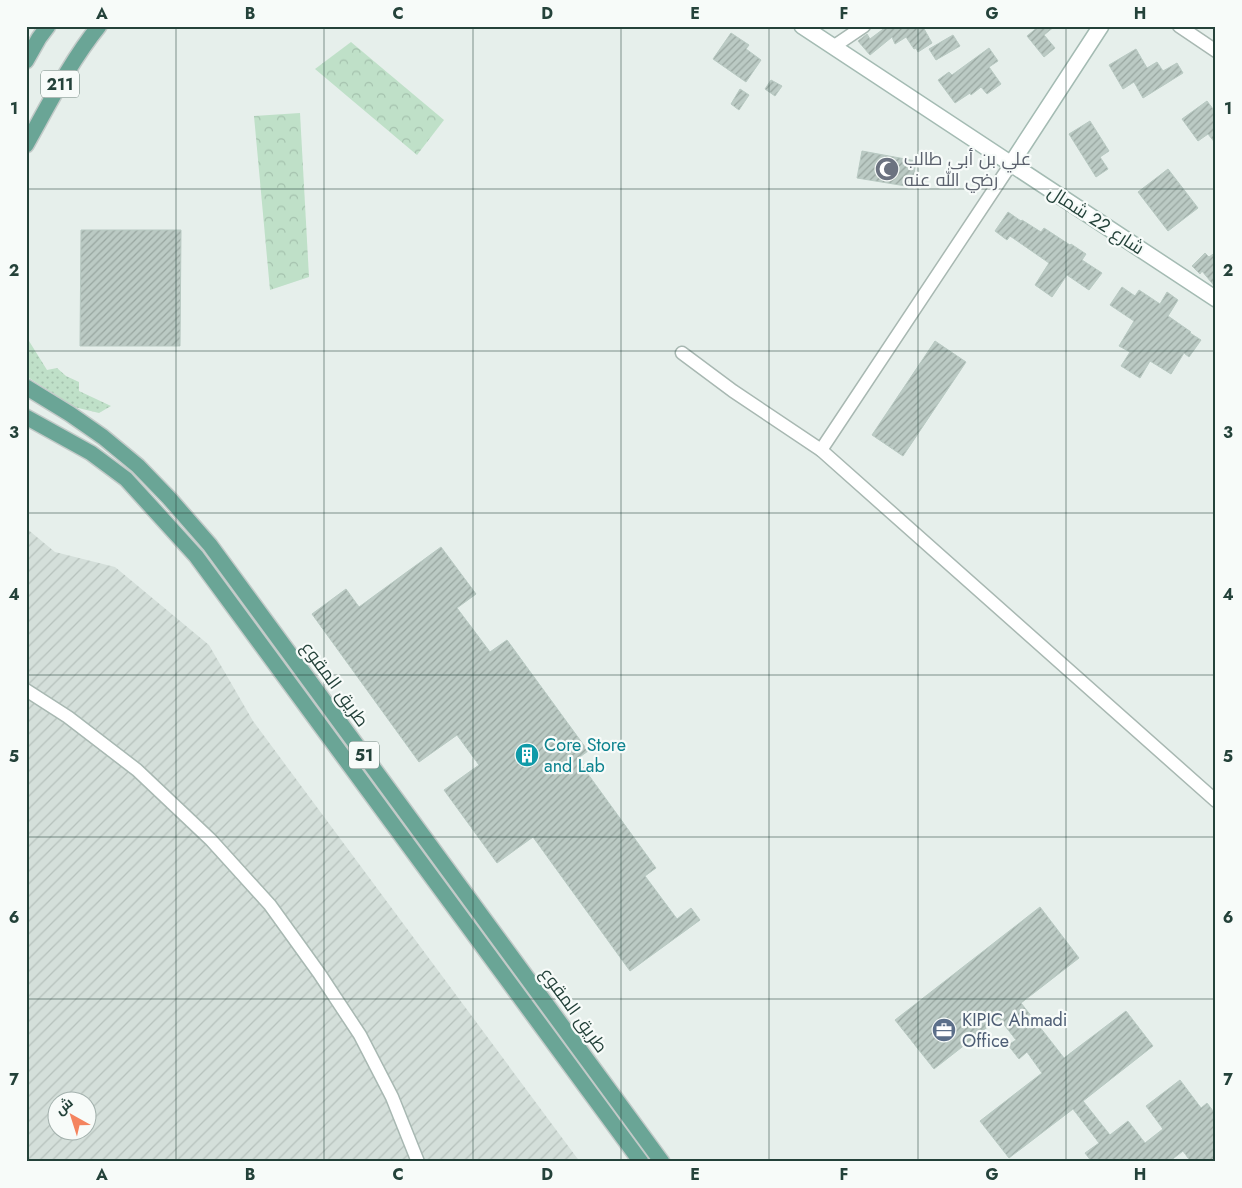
<svg xmlns="http://www.w3.org/2000/svg" width="1242" height="1188" font-family="Jost,Cairo,sans-serif">
<style>
.industrial{fill:url(#industrial-furrows);fill-rule:evenodd}
.grass{fill:url(#grass-dots)}
.forest{fill:url(#forest-crowns)}
.building{fill:url(#building-hatch);stroke:#b8c9c2}
.lines{fill:none;stroke-linecap:round;stroke-linejoin:round}
.street-casing{stroke:#a8b8b2;stroke-width:15}
.secondary-casing{stroke:#a4bbb3;stroke-width:18}
.primary-casing{stroke:#c2cac8;stroke-width:18}
.street{stroke:#fff;stroke-width:12}
.secondary{stroke:#fff;stroke-width:15}
.primary{stroke:#6aa596;stroke-width:15}
.grid{fill:none;stroke:#24423a;stroke-width:1;stroke-opacity:0.55}
.labels{text-anchor:middle;stroke-width:4.5;stroke-linejoin:round;paint-order:stroke}
.shield{fill:#f7fbf9;stroke:#637a73;stroke-width:1}
.shield-label{font-size:16px;font-weight:bold;fill:#24423a}
.worship-label{font-size:18px;fill:#5b616d;stroke:#f7fbf9;text-anchor:start}
.street-label{font-size:18px;fill:#24423a;stroke:#f7fbf9}
.culture-label{font-size:18px;fill:#0d838f;stroke:#f7fbf9;text-anchor:start}
.service-label{font-size:18px;fill:#4e5e75;stroke:#f7fbf9;text-anchor:start}
.neatline{fill:none;stroke:#24423a;stroke-width:2}
.grid-label{font-size:16px;text-anchor:middle;font-weight:bold;fill:#24423a}
</style>
<defs>
<pattern id="industrial-furrows" width="10" height="10" patternUnits="userSpaceOnUse" patternTransform="scale(1.25)"><rect width="10" height="10" fill="#d4dfda"/><path d="M-1 1l2-2M0 10L10 0M9 11l2-2" fill="none" stroke="#b6c1bc"/></pattern>
<pattern id="grass-dots" width="8" height="8" patternUnits="userSpaceOnUse" patternTransform="scale(1.25)"><rect width="8" height="8" fill="#bfe0c8"/><path d="M2 2h.1M6 6h.1" fill="none" stroke="#a4c1ad" stroke-width="1.8" stroke-linecap="round"/></pattern>
<pattern id="forest-crowns" width="20" height="18" patternUnits="userSpaceOnUse" patternTransform="scale(1.25)"><rect width="20" height="18" fill="#bfe0c8"/><path d="M2 6a3 3 0 1 1 6 0M12 15a3 3 0 1 1 6 0" fill="none" stroke="#a4c1ad"/></pattern>
<pattern id="building-hatch" width="6" height="6" patternUnits="userSpaceOnUse" patternTransform="scale(1.25)"><rect width="6" height="6" fill="#bbcac4"/><path d="M-1 1l2-2M0 6l6-6M5 7l2-2" fill="none" stroke="#98a6a0"/></pattern>
</defs>
<rect width="100%" height="100%" fill="#e6efeb"/>
<path class="industrial" d="M 26,528 L 55,552 L 115,567 L 209,645 L 253,721 L 580,1162 L 26,1162 ZM 58,1100 L 88,1100 L 88,1130 L 58,1130 Z"/>
<polygon class="grass" points="27,202 29,341 47,370 57,368 66,376 79,382 79,391 111,406 99,413 74,407 26,376"/>
<g class="forest">
<polygon points="351,42 444,120 417,155 315,69"/>
<polygon points="300,113 309,277 270,290 254,116"/>
</g>
<g class="building">
<polygon points="885,26 924,26 923,27 932,43 918,52 916,48 914,49 906,37 895,44 892,37 870,55 858,41 867,34 870,39 886,27"/>
<polygon points="1039,26 1055,26 1044,35 1055,48 1044,57 1027,36"/>
<polygon points="731,33 749,45 746,49 761,60 746,82 713,59"/>
<polygon points="953,35 960,46 936,60 929,49"/>
<polygon points="989,48 998,61 989,67 1001,84 987,94 981,87 971,95 970,93 955,103 938,80 949,72 952,75"/>
<polygon points="1136,49 1147,68 1157,62 1163,71 1177,63 1183,73 1143,98 1134,82 1123,89 1109,65"/>
<polygon points="771,80 782,86 775,96 765,89"/>
<polygon points="740,89 749,95 739,110 731,104"/>
<polygon points="1207,101 1216,113 1216,144 1208,134 1198,141 1182,119"/>
<polygon points="1090,121 1109,151 1100,157 1108,169 1096,177 1069,134"/>
<polygon points="862,151 916,161 912,187 857,178"/>
<polygon points="1168,169 1198,208 1168,231 1138,192"/>
<polygon points="1008,212 1021,221 1022,220 1041,232 1044,228 1070,245 1071,244 1086,254 1082,260 1102,273 1089,290 1067,275 1052,297 1035,285 1049,263 1010,236 1007,240 995,231"/>
<polygon points="81,230 181,230 180,346 80,346"/>
<polygon points="1216,252 1216,288 1202,271 1200,274 1192,266 1205,253 1209,257"/>
<polygon points="1122,287 1135,296 1139,290 1160,304 1167,292 1178,300 1168,316 1191,332 1190,333 1201,340 1189,357 1184,353 1171,374 1150,361 1140,378 1121,366 1130,352 1119,346 1134,321 1110,305"/>
<polygon points="935,341 966,362 903,456 872,435"/>
<polygon points="441,547 476,594 457,608 490,652 507,640 588,751 577,759 656,868 645,876 677,919 691,908 700,920 630,971 533,837 497,863 444,790 479,765 457,735 419,762 312,614 346,589 359,607"/>
<polygon points="1040,907 1079,958 1021,1003 1064,1058 1126,1011 1153,1046 1083,1101 1110,1135 1128,1121 1145,1143 1163,1129 1146,1106 1180,1080 1201,1108 1207,1103 1216,1115 1216,1162 1191,1162 1183,1151 1169,1162 1092,1162 1085,1153 1099,1143 1073,1109 1009,1158 980,1121 1042,1073 1027,1052 1019,1059 1008,1045 1016,1040 999,1018 934,1069 895,1020"/>
</g>
<g class="lines">
<g class="street-casing">
<g id="street">
<polyline points="1179,26 1216,51"/>
<polyline points="833,47 864,26"/>
<polyline points="682,353 733,391 821,450 1216,801"/>
<polyline points="821,450 1011,164"/>
<polyline points="26,690 68,717 137,770 211,840 270,905 319,973 360,1035 392,1097 418,1162"/>
</g>
</g>
<g class="secondary-casing">
<g id="secondary">
<polyline points="802,26 1216,299"/>
<polyline points="1011,164 1101,26"/>
</g>
</g>
<g class="primary-casing">
<g id="primary">
<polyline points="26,61 39,38 48,26"/>
<path d="M 26,145 C 49,104 70,62 99,26"/>
<polyline points="26,387 70,414 103,437 138,466 169,498 210,545 662,1162"/>
<polyline points="26,417 91,453 126,479 196,556 641,1162"/>
</g>
</g>
<use href="#street" class="street"/>
<use href="#secondary" class="secondary"/>
<use href="#primary" class="primary"/>
</g>
<path class="grid" d="M 176,26 L 176,1162M 324,26 L 324,1162M 473,26 L 473,1162M 621,26 L 621,1162M 769,26 L 769,1162M 918,26 L 918,1162M 1066,26 L 1066,1162M 26,189 L 1216,189M 26,351 L 1216,351M 26,513 L 1216,513M 26,675 L 1216,675M 26,837 L 1216,837M 26,999 L 1216,999"/>
<defs>
<g id="mosque-disc" transform="scale(1.25)"><circle r="9.5" fill="#6b7280" stroke="#f7fbf9"/><path d="M3.5-4.9A6 6 0 1 0 3.5 4.9A5 5 0 1 1 3.5-4.9Z" fill="#fff"/></g>
<g id="building-disc" transform="scale(1.25)"><circle r="9.5" fill="#0f9aa8" stroke="#f7fbf9"/><path d="M-4-6H4V6H1V3H-1V6H-4ZM-2.5-4.3h1.7v1.8h-1.7ZM.8-4.3h1.7v1.8H.8ZM-2.5-1h1.7V.8h-1.7ZM.8-1h1.7V.8H.8Z" fill="#fff"/></g>
<g id="office-disc" transform="scale(1.25)"><circle r="9.5" fill="#5c6f8a" stroke="#f7fbf9"/><path d="M-6-3h4V-5.5h4V-3h4V5H-6ZM-1-4.5V-3h2v-1.5ZM-6 0V1H6V0Z" fill="#fff"/></g>
</defs>
<g fill-rule="evenodd">
<use href="#mosque-disc" x="887" y="169"/>
<use href="#building-disc" x="527" y="755"/>
<use href="#office-disc" x="944" y="1030"/>
</g>
<g class="labels">
<g class="shield">
<rect x="41" y="70.5" width="38" height="27" rx="4"/>
<rect x="349" y="741.5" width="30" height="27" rx="4"/>
</g>
<g class="shield-label">
<text x="60" y="90">211</text>
<text x="364" y="761">51</text>
</g>
<g class="worship-label">
<text x="904" y="165">علي بن أبي طالب<tspan x="904" dy="21">رضي الله عنه</tspan></text>
</g>
<g class="street-label">
<text transform="translate(1096 220) rotate(33)" y="6">شارع 22 شمال</text>
<text transform="translate(335 684) rotate(54)" y="6">طريق المقوع</text>
<text transform="translate(574 1010) rotate(54)" y="6">طريق المقوع</text>
</g>
<g class="culture-label">
<text x="544" y="751">Core Store<tspan x="544" dy="21">and Lab</tspan></text>
</g>
<g class="service-label">
<text x="962" y="1026">KIPIC Ahmadi<tspan x="962" dy="21">Office</tspan></text>
</g>
</g>
<rect width="1242" height="1188" fill="none" stroke="#f7fbf9" stroke-width="55"/>
<g transform="translate(72 1116) rotate(321)"><circle r="24" fill="#f7fbf9" stroke="#a3b1ad"/>
<path d="M0-4L9 19L0 12L-9 19Z" fill="#f4845f"/>
<text y="-8" font-size="14" font-weight="bold" text-anchor="middle" fill="#24423a">ش</text>
</g>
<rect x="28" y="28" width="1186" height="1132" class="neatline"/>
<g class="grid-label">
<text x="102" y="19">A</text>
<text x="250" y="19">B</text>
<text x="398" y="19">C</text>
<text x="547" y="19">D</text>
<text x="695" y="19">E</text>
<text x="844" y="19">F</text>
<text x="992" y="19">G</text>
<text x="1140" y="19">H</text>
<text x="14" y="114">1</text>
<text x="1228" y="114">1</text>
<text x="14" y="276">2</text>
<text x="1228" y="276">2</text>
<text x="14" y="438">3</text>
<text x="1228" y="438">3</text>
<text x="14" y="600">4</text>
<text x="1228" y="600">4</text>
<text x="14" y="762">5</text>
<text x="1228" y="762">5</text>
<text x="14" y="923">6</text>
<text x="1228" y="923">6</text>
<text x="14" y="1085">7</text>
<text x="1228" y="1085">7</text>
<text x="102" y="1180">A</text>
<text x="250" y="1180">B</text>
<text x="398" y="1180">C</text>
<text x="547" y="1180">D</text>
<text x="695" y="1180">E</text>
<text x="844" y="1180">F</text>
<text x="992" y="1180">G</text>
<text x="1140" y="1180">H</text>
</g>
</svg>
